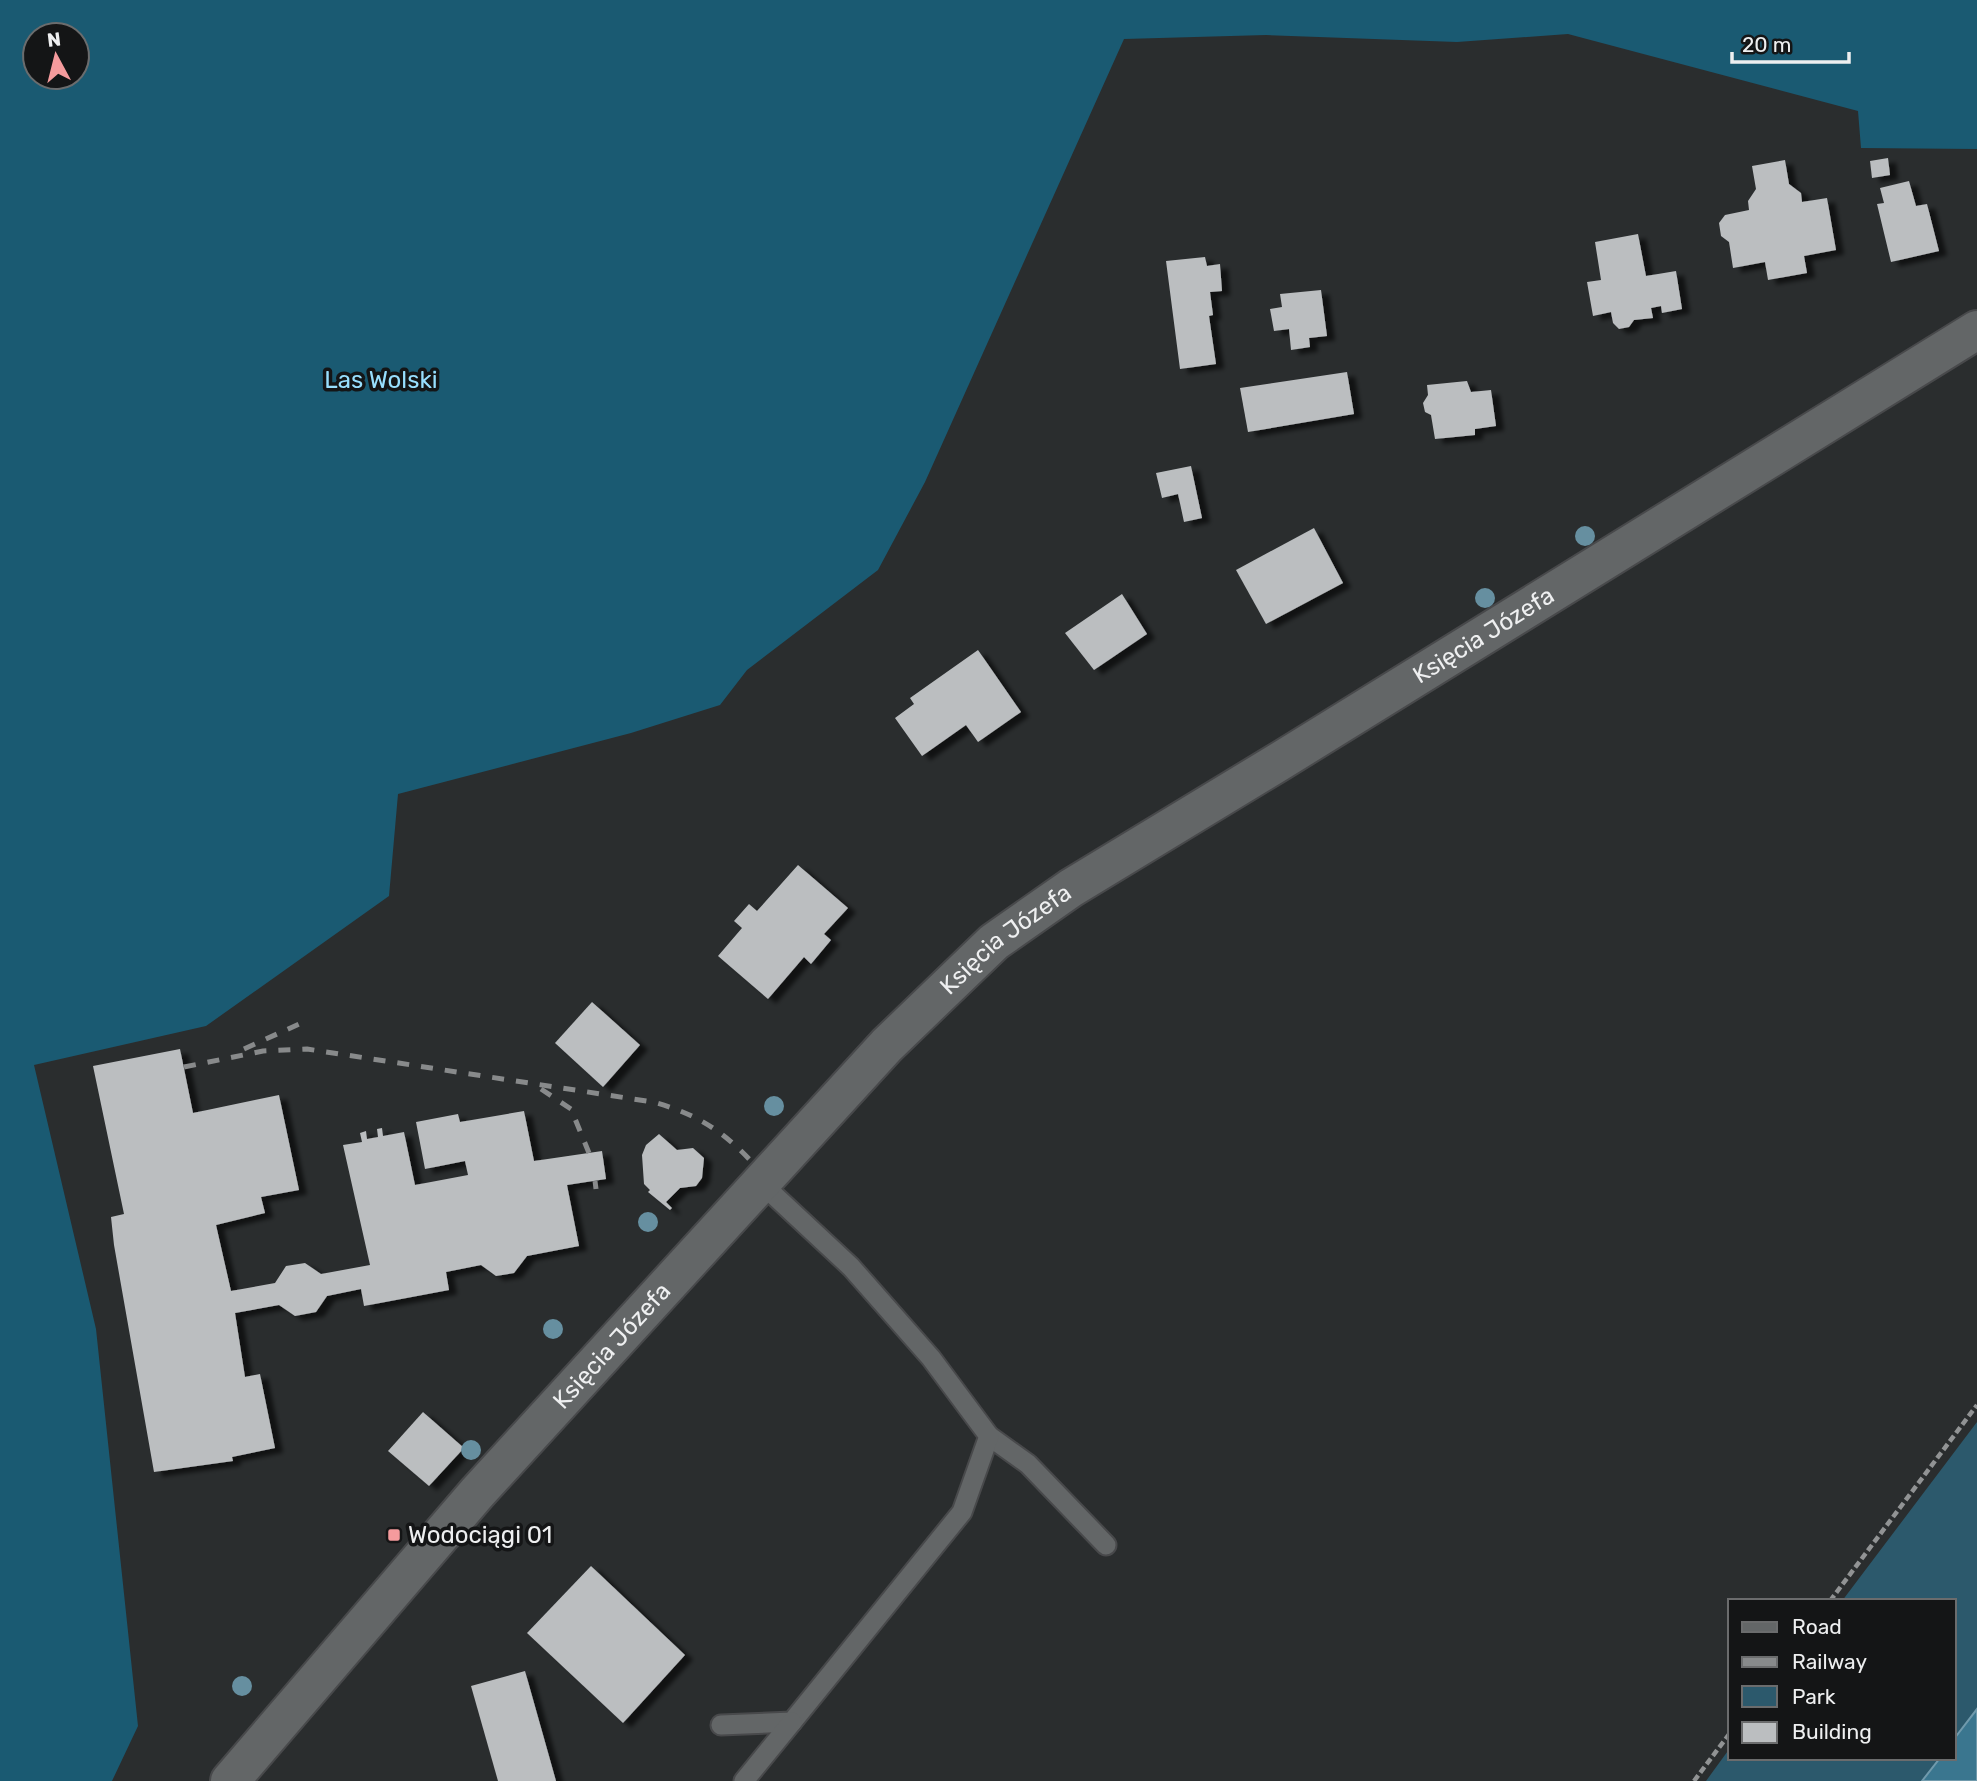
<svg xmlns="http://www.w3.org/2000/svg" width="1977" height="1781" font-family="Rubik,sans-serif">
<style>
.green{fill:#2c596c}
.forest{fill:#1a5a72;fill-rule:evenodd}
.water{fill:#3a768f;stroke:#709aac;stroke-width:2}
.building{fill:#bbbec0;filter:url(#shadow)}
.lines{fill:none;stroke-linecap:round;stroke-linejoin:round}
.service-casing{stroke:#48494b;stroke-width:23}
.secondary-casing{stroke:#48494b;stroke-width:42}
.path{stroke:#919394;stroke-width:4.5;stroke-dasharray:7 3.5;stroke-linecap:butt}
.service{stroke:#636667;stroke-width:19}
.secondary{stroke:#636667;stroke-width:38}
.rail{stroke:#888a8b;stroke-width:5;stroke-dasharray:12 12;stroke-linecap:butt}
.tree{fill:#668fa0}
.poi-dot{fill:#f59b9d;stroke:#141516;stroke-width:2.5}
.labels{text-anchor:middle;stroke-width:7;stroke-linejoin:round;paint-order:stroke}
.park-label{font-size:24px;fill:#98dffe;stroke:#141516}
.street-label{font-size:24px;fill:#eeeff0;stroke:#141516}
.poi-label{font-size:24px;fill:#eeeff0;stroke:#141516;text-anchor:start}
</style>
<defs>
<filter id="shadow"><feDropShadow dx="8" dy="4.5" stdDeviation="2" flood-color="#0009"/></filter>
</defs>
<rect width="100%" height="100%" fill="#2a2d2e"/>
<g class="green">
<polygon points="1977,1422 1977,1709 1954,1739 1954,1601 1842,1601"/>
<polygon points="1730,1748 1730,1758 1940,1758 1922,1781 1706,1781"/>
</g>
<path class="forest" d="M 0,0 L 1977,0 L 1977,149 L 1861,148 L 1858,111 L 1568,34 L 1457,42 L 1266,35 L 1124,39 L 925,482 L 878,570 L 747,670 L 720,705 L 631,733 L 398,794 L 389,896 L 206,1026 L 34,1065 L 96,1329 L 138,1726 L 112,1781 L 0,1781 ZM 35,35 L 77,35 L 77,77 L 35,77 Z"/>
<polygon class="water" points="1977,1709 1977,1781 1922,1781 1940,1758 1954,1758 1954,1739"/>
<g class="building">
<polygon points="1888,158 1890,175 1872,178 1870,161"/>
<polygon points="1785,160 1789,184 1801,193 1802,202 1827,198 1836,250 1804,256 1807,273 1768,280 1765,262 1733,268 1729,242 1721,236 1719,223 1725,215 1749,210 1748,201 1756,189 1752,166"/>
<polygon points="1909,181 1916,206 1927,204 1939,251 1891,262 1877,204 1884,203 1880,188"/>
<polygon points="1638,234 1646,276 1676,271 1682,309 1662,313 1661,306 1651,308 1653,318 1634,320 1629,327 1619,329 1613,323 1611,312 1593,316 1587,282 1601,280 1595,242"/>
<polygon points="1205,257 1207,266 1220,264 1222,291 1210,292 1213,315 1209,316 1216,364 1180,369 1166,261"/>
<polygon points="1321,290 1327,336 1309,338 1310,347 1291,350 1289,329 1274,331 1270,309 1282,307 1280,294"/>
<polygon points="1347,372 1354,414 1248,432 1240,388"/>
<polygon points="1467,381 1471,392 1491,390 1496,426 1475,429 1475,435 1435,439 1431,415 1425,412 1423,403 1428,395 1427,385"/>
<polygon points="1191,466 1202,518 1184,522 1178,494 1162,498 1156,473"/>
<polygon points="1314,528 1343,583 1266,624 1236,570"/>
<polygon points="1122,594 1147,634 1094,670 1065,633"/>
<polygon points="978,650 1021,712 978,742 966,725 922,756 895,718 914,704 910,698"/>
<polygon points="798,865 848,908 824,934 831,940 811,964 804,957 768,999 718,956 742,928 734,921 749,904 757,911"/>
<polygon points="592,1002 640,1045 603,1087 555,1043"/>
<polygon points="180,1049 193,1113 279,1095 299,1190 261,1197 265,1213 216,1225 231,1291 275,1283 286,1266 305,1263 321,1274 370,1265 343,1145 362,1142 360,1133 366,1131 367,1139 378,1137 377,1129 382,1128 383,1136 404,1132 415,1185 468,1175 465,1161 425,1169 416,1122 458,1114 460,1122 524,1111 534,1161 602,1151 606,1179 567,1185 579,1246 527,1256 514,1273 496,1276 481,1265 446,1272 449,1290 364,1306 361,1289 327,1296 316,1312 295,1316 279,1305 235,1313 245,1377 260,1374 275,1448 232,1457 233,1461 154,1472 114,1245 111,1217 124,1214 93,1066"/>
<polygon points="659,1134 677,1150 693,1148 704,1158 702,1178 696,1186 680,1188 666,1202 672,1208 670,1210 648,1192 650,1190 644,1184 642,1155 646,1145"/>
<polygon points="423,1412 464,1448 429,1486 388,1451"/>
<polygon points="591,1566 685,1655 623,1723 527,1633"/>
<polygon points="525,1671 556,1781 498,1781 471,1686"/>
</g>
<g class="lines">
<g class="service-casing">
<g id="service">
<polyline points="989,1436 1028,1464 1106,1545"/>
<polyline points="721,1725 792,1722 962,1512 989,1436 931,1358 851,1267 761,1183"/>
<polyline points="744,1781 792,1722"/>
</g>
</g>
<g class="secondary-casing">
<g id="secondary">
<path id="s1" d="M 230,1781 L 477,1493 L 887,1045 L 994,942 L 1071,888 L 1277,763 L 1977,330"/>
</g>
</g>
<g class="path">
<polyline points="1830,1601 1977,1405"/>
<polyline points="1694,1781 1730,1733"/>
</g>
<use href="#service" class="service"/>
<use href="#secondary" class="secondary"/>
<g class="rail">
<polyline points="244,1049 308,1020"/>
<path d="M 184,1067 L 263,1051 L 307,1049 L 653,1102 C 694,1113 722,1130 751,1161"/>
<polyline points="541,1089 571,1109 589,1153"/>
<polyline points="595,1181 596,1189"/>
</g>
</g>
<g class="tree">
<circle cx="1585" cy="536" r="10"/>
<circle cx="1485" cy="598" r="10"/>
<circle cx="774" cy="1106" r="10"/>
<circle cx="648" cy="1222" r="10"/>
<circle cx="553" cy="1329" r="10"/>
<circle cx="471" cy="1450" r="10"/>
<circle cx="242" cy="1686" r="10"/>
</g>
<rect class="poi-dot" x="387" y="1528" width="14" height="14" rx="3.5"/>
<g class="labels">
<g class="park-label">
<text x="381" y="388">Las Wolski</text>
</g>
<g class="street-label">
<text dy="8" stroke="none"><textPath href="#s1" startOffset="1713">Księcia Józefa</textPath></text>
<text dy="8" stroke="none"><textPath href="#s1" startOffset="1146">Księcia Józefa</textPath></text>
<text dy="8" stroke="none"><textPath href="#s1" startOffset="579">Księcia Józefa</textPath></text>
</g>
<g class="poi-label">
<text x="408" y="1543">Wodociągi 01</text>
</g>
</g>
<rect x="1728" y="1599" width="228" height="161" fill="#141516" stroke="#6b6c6d" stroke-width="2"/>
<rect x="1742" y="1622" width="35" height="10" fill="#636667" stroke="#6b6c6d" stroke-width="2"/>
<text x="1792" y="1634" font-size="21" fill="#eeeff0">Road</text>
<rect x="1742" y="1657" width="35" height="10" fill="#888a8b" stroke="#6b6c6d" stroke-width="2"/>
<text x="1792" y="1669" font-size="21" fill="#eeeff0">Railway</text>
<rect x="1742" y="1686" width="35" height="21" fill="#2c596c" stroke="#6b6c6d" stroke-width="2"/>
<text x="1792" y="1704" font-size="21" fill="#eeeff0">Park</text>
<rect x="1742" y="1722" width="35" height="21" fill="#bbbec0" stroke="#6b6c6d" stroke-width="2"/>
<text x="1792" y="1739" font-size="21" fill="#eeeff0">Building</text>
<g transform="translate(56 56) rotate(353)"><circle r="33" fill="#141516" stroke="#6b6c6d" stroke-width="2"/>
<path d="M0-5L12 26L0 18L-12 26Z" fill="#f59b9d"/>
<text y="-10" font-size="19" font-weight="bold" text-anchor="middle" fill="#eeeff0">N</text>
</g>
<path d="M1732 52v10h117v-10" fill="none" stroke="#eeeff0" stroke-width="3.5"/>
<text x="1742" y="52" font-size="21" fill="#eeeff0" stroke="#141516" stroke-width="5" paint-order="stroke">20 m</text>
</svg>
